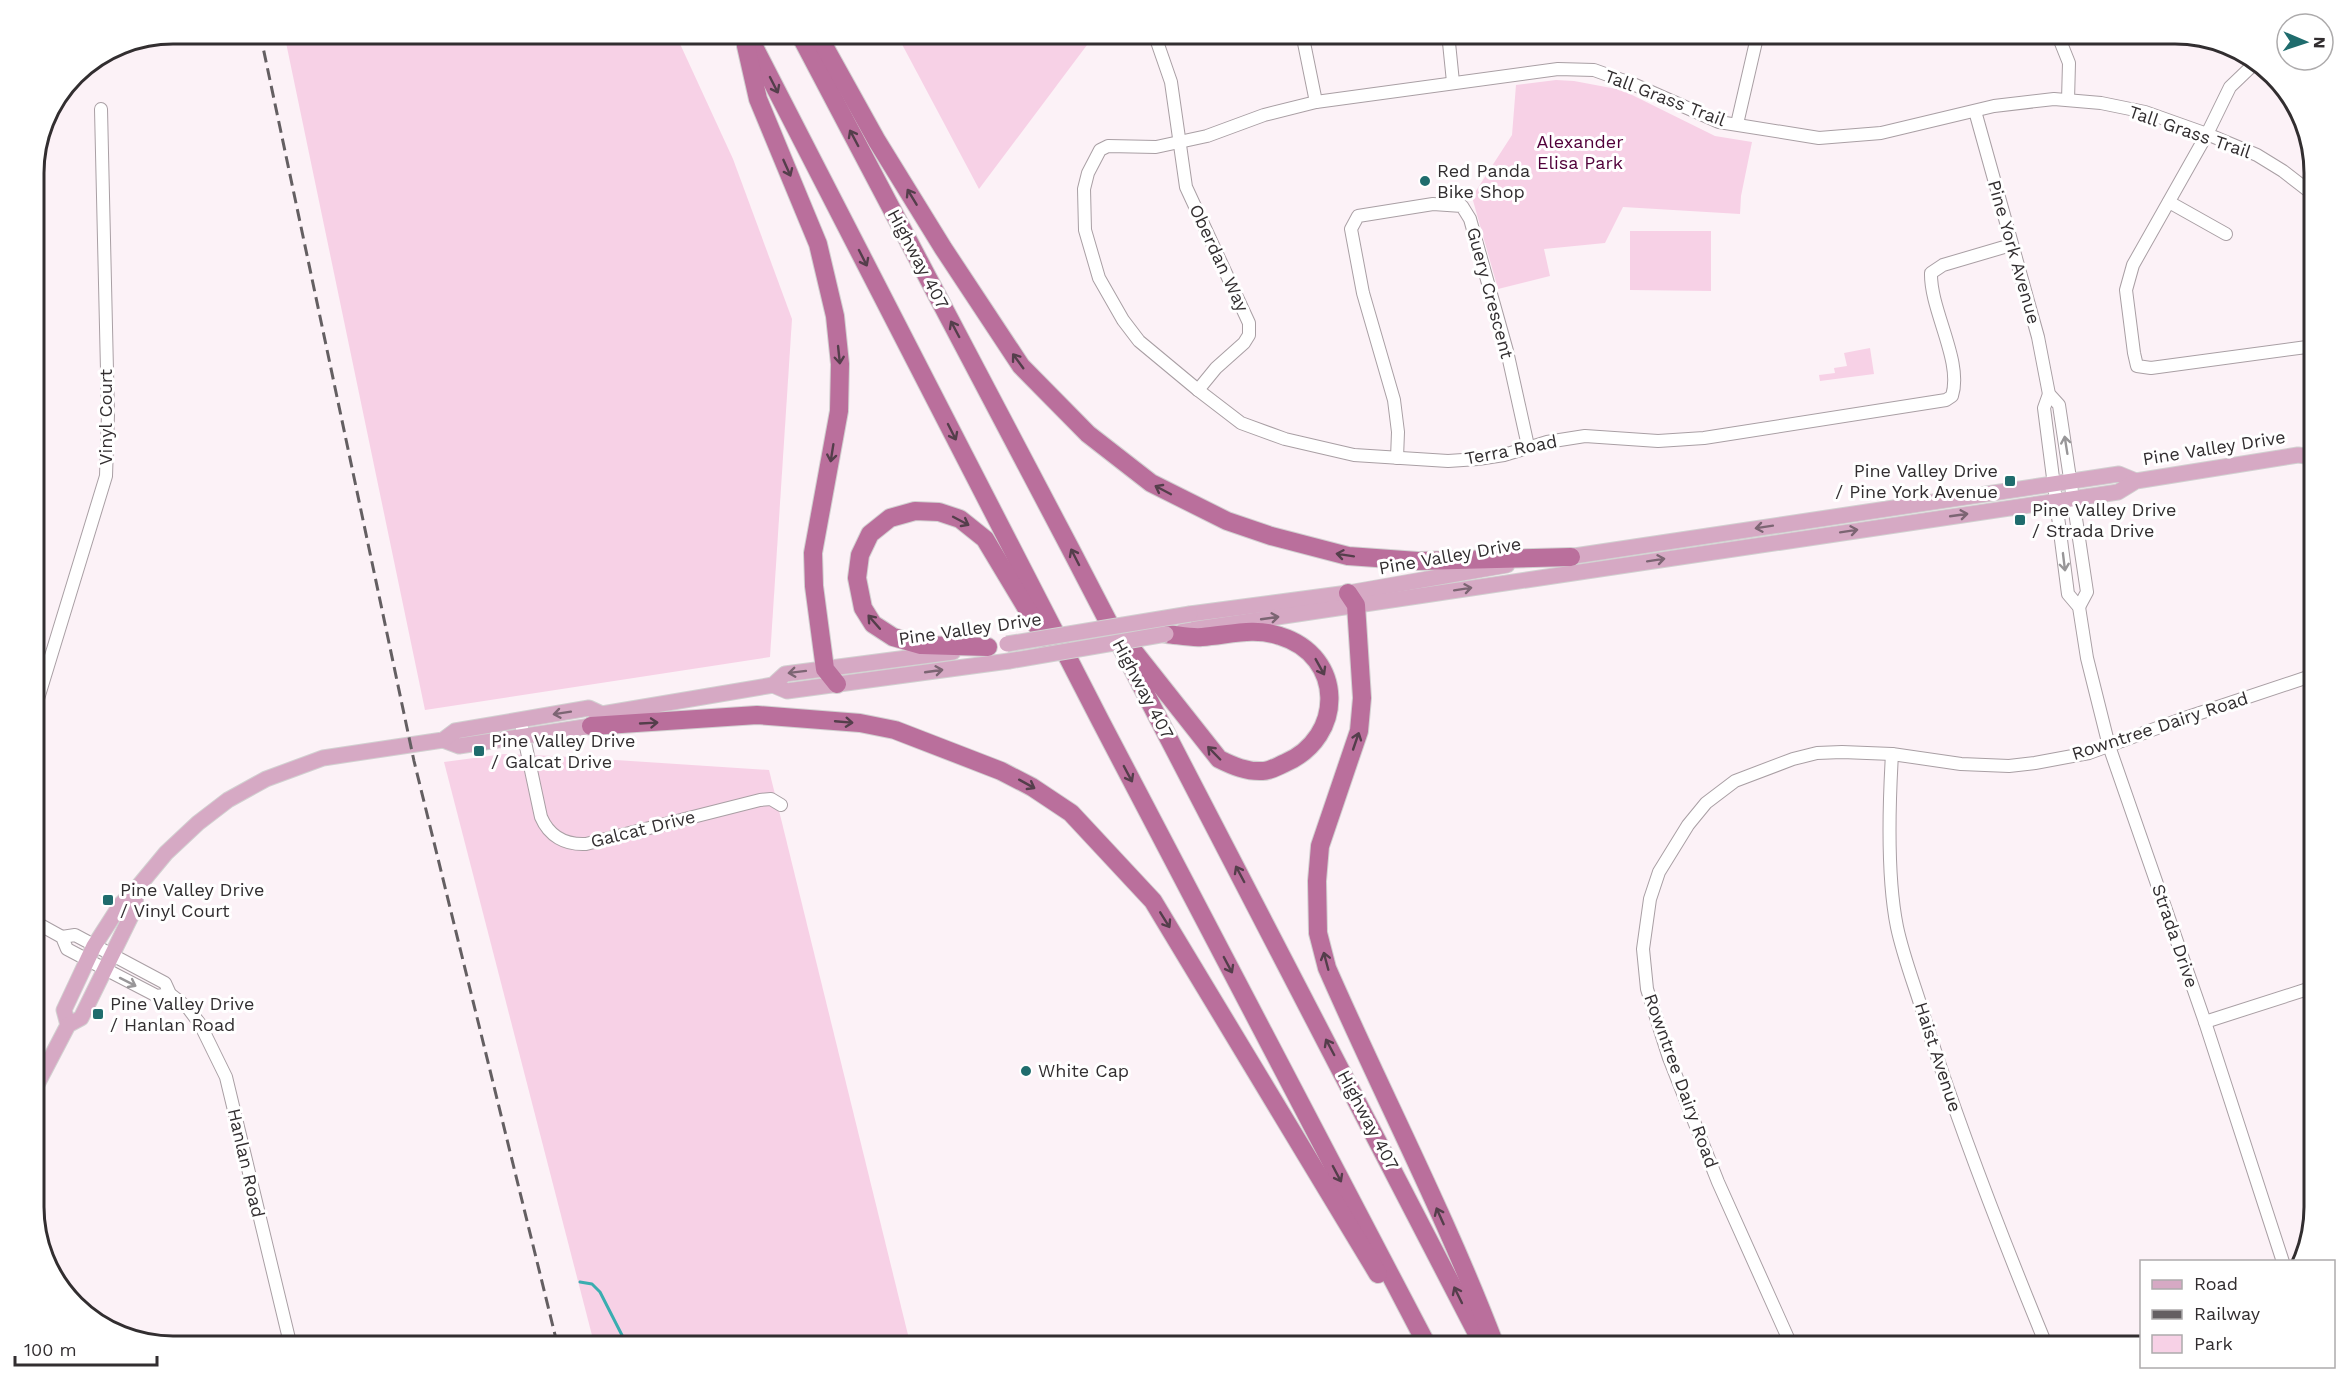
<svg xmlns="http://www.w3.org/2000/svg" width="2347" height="1380" font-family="'Work Sans',sans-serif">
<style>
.green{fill:#f7d1e6}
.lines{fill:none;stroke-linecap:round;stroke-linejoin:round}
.stream{stroke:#3aadb0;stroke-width:3}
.minor-casing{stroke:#a99fa4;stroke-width:14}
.major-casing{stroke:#d2d1d1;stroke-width:17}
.highway-casing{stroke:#d2d1d1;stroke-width:20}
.minor{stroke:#fff;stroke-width:12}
.major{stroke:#d6a9c4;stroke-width:15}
.highway{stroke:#ba6f9c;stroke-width:18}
.rail{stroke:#645f62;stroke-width:3;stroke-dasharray:12 6;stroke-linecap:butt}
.major-bridge-casing{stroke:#d2d1d1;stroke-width:17;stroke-linecap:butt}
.major-bridge{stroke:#d6a9c4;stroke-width:15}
.oneway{stroke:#543e4b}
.oneway2{stroke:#989698}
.oneway3{stroke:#7c6573}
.poi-dot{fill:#1f6c6d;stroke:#fff;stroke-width:2}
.labels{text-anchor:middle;stroke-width:6;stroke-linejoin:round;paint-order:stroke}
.street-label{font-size:18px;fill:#322e30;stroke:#fff}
.park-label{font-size:18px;fill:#51003a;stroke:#fff}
.poi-label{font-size:18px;fill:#322e30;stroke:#fff;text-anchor:start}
.rim{fill:none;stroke:#322e30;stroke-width:3}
</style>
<rect width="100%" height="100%" fill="#fcf2f7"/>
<g class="green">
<polygon points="284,33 675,33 733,159 792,319 770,657 425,710"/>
<polygon points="896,33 1096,33 979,189"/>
<polygon points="1556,80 1574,81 1622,90 1715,136 1752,142 1741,196 1740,214 1623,207 1605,243 1544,249 1550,276 1498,289 1472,197 1512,135 1516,85"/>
<polygon points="1630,231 1711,231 1711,291 1630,290"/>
<polygon points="1870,348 1874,374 1820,381 1819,375 1835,373 1834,368 1847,366 1844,353"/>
<polygon points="504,754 554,756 769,770 911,1347 595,1347 444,762"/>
</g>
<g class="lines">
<polyline class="stream" points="580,1282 592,1284 600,1292 628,1347"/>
<g class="minor-casing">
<g id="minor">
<polyline points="1154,33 1171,82 1186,187 1249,323 1249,335 1244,343 1216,368 1198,390"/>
<polyline points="1302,33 1316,102"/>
<polyline points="1448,33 1453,82"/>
<polyline points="2057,33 2069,63 2068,100"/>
<polyline points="2255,63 2230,87 2207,134 2133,265 2126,290 2134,353 2137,366 2151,368 2314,346"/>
<polyline points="1975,111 2038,337 2048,389 2049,394 2059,405 2087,592 2079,607"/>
<polyline points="1737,124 1758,33"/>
<polyline points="2169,202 2226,234"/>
<path d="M 2011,245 L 1943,265 L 1931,273 C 1930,310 1963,361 1952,396 L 1946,400 L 1704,438 L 1658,441 L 1585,436 L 1547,442 L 1504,455 L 1478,459 L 1448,461 L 1354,455 L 1285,439 L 1241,423 L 1198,390 L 1139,341 L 1123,320 L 1099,278 L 1085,230 L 1084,189 L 1088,173 L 1100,150 L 1108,146 L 1156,147 L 1207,136 L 1264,115 L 1316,102 L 1558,69 L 1594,70 L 1633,84 L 1719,122 L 1819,138 L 1881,133 L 1994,106 L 2054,99 L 2101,103 L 2145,112 L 2207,134 L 2257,155 L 2283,171 L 2314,195"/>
<polyline points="2049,394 2044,408 2068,594 2079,607 2087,658 2109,746 2205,1022 2283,1262"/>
<polyline points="1397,458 1398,432 1394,400 1363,293 1351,229 1358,216 1433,204 1462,206 1470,219 1507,351 1528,446"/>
<polyline points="33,715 106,476 108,414 101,109"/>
<path d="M 522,728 L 541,817 C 549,836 565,845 586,844 L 760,800 L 771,799 L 781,805"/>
<path d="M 1892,754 C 1889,805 1887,878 1897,927 C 1904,960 1917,991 1926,1023 C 1961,1133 2003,1240 2047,1347"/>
<polyline points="33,921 62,937 67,949 105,969 157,996 170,994"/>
<polyline points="62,937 75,935 165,983 170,994 188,1008 200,1024 226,1077 291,1347"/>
<polyline points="2205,1022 2314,987"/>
<polyline points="1792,1347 1718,1182 1669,1058 1647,989 1643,949 1650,899 1659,872 1688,825 1706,803 1735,781 1793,759 1817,753 1842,752 1892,754 1961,764 2009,766 2035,763 2089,753 2179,720 2314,675"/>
<polyline points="2138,1347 2142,1346"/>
</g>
</g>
<g class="major-casing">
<g id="major">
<polyline points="1561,558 2119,474 2136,481"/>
<polyline points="1190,614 1348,593 1507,565"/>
<polyline points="1183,631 2118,492 2136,481 2298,455 2314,457"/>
<polyline points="773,685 787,691 1009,661"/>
<polyline points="443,740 459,746 591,726 598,718"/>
<polyline points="68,1025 64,1010 94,946 121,904 137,888 166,853 198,823 228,800 266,779 323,758 443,740 455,731 589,708 602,714 773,685 785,674 953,652"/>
<polyline points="33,1092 68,1025 81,1018 134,910 137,888"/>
</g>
</g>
<g class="highway-casing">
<g id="highway">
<polyline points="747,33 1101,722 1428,1347"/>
<polyline points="799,33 1070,548 1484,1347"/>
<polyline points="817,33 877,141 943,248 1021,366 1088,434 1151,483 1227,521 1271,536 1348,556 1418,561 1571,557"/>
<polyline points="746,46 758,99 818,244 835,316 840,364 839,411 813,553 814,586 825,669 837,684"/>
<path d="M 1348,593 L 1356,605 L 1362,698 L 1359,731 L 1320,846 L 1317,881 L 1318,933 L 1327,968 C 1382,1094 1446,1216 1495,1345"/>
<polyline points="988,647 921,645 893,637 873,624 863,608 857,578 860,555 870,534 890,518 915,511 939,512 960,519 985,539 1051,649"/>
<path d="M 1132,649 L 1219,759 C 1233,766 1247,772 1263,771 C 1270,771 1278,766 1285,763 C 1345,737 1345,656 1280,636 C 1254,627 1229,635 1202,637 C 1190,638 1178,635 1166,634"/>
<polyline points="591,726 757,715 860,723 895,730 1001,771 1032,787 1071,813 1153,901 1378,1274"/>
</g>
</g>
<use href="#minor" class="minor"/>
<use href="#major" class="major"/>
<use href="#highway" class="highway"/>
<polyline class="rail" points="260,33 414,761 558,1347"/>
<g class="major-bridge-casing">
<g id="major-bridge">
<polyline points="1007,644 1190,614"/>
<polyline points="1009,661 1166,634"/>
</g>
</g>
<use href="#major-bridge" class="major-bridge"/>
</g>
<defs><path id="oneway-shaft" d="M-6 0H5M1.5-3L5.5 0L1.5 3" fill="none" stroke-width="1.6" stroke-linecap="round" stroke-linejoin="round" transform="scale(1.5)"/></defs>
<g class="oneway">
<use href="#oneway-shaft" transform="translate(774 85) rotate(63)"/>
<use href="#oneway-shaft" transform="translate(854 138) rotate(-118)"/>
<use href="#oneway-shaft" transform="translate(787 168) rotate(66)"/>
<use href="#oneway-shaft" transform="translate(912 197) rotate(-121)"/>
<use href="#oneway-shaft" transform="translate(863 258) rotate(63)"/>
<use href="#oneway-shaft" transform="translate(955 329) rotate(-118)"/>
<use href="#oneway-shaft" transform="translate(839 355) rotate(84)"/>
<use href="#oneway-shaft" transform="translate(1018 361) rotate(-126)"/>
<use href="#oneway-shaft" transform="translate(952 432) rotate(63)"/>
<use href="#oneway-shaft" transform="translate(832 453) rotate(99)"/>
<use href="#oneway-shaft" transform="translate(1163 490) rotate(-152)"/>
<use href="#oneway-shaft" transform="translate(961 521) rotate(28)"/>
<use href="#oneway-shaft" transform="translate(1345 555) rotate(-171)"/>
<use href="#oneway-shaft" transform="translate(1075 557) rotate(-117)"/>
<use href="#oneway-shaft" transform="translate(874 622) rotate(-131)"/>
<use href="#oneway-shaft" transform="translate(1320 667) rotate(61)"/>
<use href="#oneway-shaft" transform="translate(844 722) rotate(5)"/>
<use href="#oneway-shaft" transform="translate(649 723) rotate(-3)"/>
<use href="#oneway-shaft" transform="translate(1356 741) rotate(-71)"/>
<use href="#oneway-shaft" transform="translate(1214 753) rotate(-134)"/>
<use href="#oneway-shaft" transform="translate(1128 774) rotate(62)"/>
<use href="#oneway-shaft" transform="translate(1027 784) rotate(29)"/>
<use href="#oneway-shaft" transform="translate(1240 874) rotate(-118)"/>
<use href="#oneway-shaft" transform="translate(1165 920) rotate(58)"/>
<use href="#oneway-shaft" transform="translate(1326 961) rotate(-105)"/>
<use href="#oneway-shaft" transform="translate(1228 965) rotate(62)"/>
<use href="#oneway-shaft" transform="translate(1330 1047) rotate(-118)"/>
<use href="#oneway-shaft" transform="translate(1337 1174) rotate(62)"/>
<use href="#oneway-shaft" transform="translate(1440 1216) rotate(-114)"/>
<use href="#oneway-shaft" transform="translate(1458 1295) rotate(-116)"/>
</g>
<g class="oneway2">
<use href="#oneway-shaft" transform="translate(2066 445) rotate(-99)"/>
<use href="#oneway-shaft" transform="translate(2064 562) rotate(83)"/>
<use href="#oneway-shaft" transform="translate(128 982) rotate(27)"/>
</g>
<g class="oneway3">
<use href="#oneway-shaft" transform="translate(1959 515) rotate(-8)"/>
<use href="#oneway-shaft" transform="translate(1764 527) rotate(171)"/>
<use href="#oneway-shaft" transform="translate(1849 531) rotate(-9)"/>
<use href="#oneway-shaft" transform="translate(1656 560) rotate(-9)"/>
<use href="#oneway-shaft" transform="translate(1463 589) rotate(-9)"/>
<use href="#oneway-shaft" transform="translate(1270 618) rotate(-8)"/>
<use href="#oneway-shaft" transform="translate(934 671) rotate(-8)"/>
<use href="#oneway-shaft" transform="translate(797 672) rotate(173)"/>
<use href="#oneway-shaft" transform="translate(562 713) rotate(171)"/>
</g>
<g class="poi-dot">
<circle cx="1425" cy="181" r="6"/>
<rect x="2004" y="475" width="12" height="12" rx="3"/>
<rect x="2014" y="514" width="12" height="12" rx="3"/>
<rect x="473" y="745" width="12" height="12" rx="3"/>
<rect x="102" y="894" width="12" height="12" rx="3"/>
<rect x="92" y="1008" width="12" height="12" rx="3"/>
<circle cx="1026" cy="1071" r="6"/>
</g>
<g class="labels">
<g class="street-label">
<text transform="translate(1665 98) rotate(21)" y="6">Tall Grass Trail</text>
<text transform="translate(2190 132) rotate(19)" y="6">Tall Grass Trail</text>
<text transform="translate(2014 252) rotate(74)" y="6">Pine York Avenue</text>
<text transform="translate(1219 258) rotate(65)" y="6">Oberdan Way</text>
<text transform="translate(918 259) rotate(62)" y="6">Highway 407</text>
<text transform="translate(1490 293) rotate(75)" y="6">Guery Crescent</text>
<text transform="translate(106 417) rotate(-90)" y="6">Vinyl Court</text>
<text transform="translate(2214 448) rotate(-9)" y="6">Pine Valley Drive</text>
<text transform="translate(1511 450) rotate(-11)" y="6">Terra Road</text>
<text transform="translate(1450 556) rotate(-10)" y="6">Pine Valley Drive</text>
<text transform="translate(970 629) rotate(-8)" y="6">Pine Valley Drive</text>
<text transform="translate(1143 689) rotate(62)" y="6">Highway 407</text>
<text transform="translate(2160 726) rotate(-18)" y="6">Rowntree Dairy Road</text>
<text transform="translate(643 829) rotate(-14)" y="6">Galcat Drive</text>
<text transform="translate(2175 936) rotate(71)" y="6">Strada Drive</text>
<text transform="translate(1938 1057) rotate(72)" y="6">Haist Avenue</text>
<text transform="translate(1681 1081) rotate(70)" y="6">Rowntree Dairy Road</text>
<text transform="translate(1368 1120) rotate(62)" y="6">Highway 407</text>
<text transform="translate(246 1163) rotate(77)" y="6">Hanlan Road</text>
</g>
<g class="park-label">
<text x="1580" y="148">Alexander<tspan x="1580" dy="21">Elisa Park</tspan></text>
</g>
<g class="poi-label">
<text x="1437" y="177">Red Panda<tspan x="1437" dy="21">Bike Shop</tspan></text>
<text x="1998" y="477" text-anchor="end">Pine Valley Drive<tspan x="1998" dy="21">/ Pine York Avenue</tspan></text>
<text x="2032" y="516">Pine Valley Drive<tspan x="2032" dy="21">/ Strada Drive</tspan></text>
<text x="491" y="747">Pine Valley Drive<tspan x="491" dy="21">/ Galcat Drive</tspan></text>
<text x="120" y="896">Pine Valley Drive<tspan x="120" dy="21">/ Vinyl Court</tspan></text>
<text x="110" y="1010">Pine Valley Drive<tspan x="110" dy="21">/ Hanlan Road</tspan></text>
<text x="1038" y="1077">White Cap</text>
</g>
</g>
<path d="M0 0H2347V1380H0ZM173 44H2175A129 129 0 0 1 2304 173V1207A129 129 0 0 1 2175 1336H173A129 129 0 0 1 44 1207V173A129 129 0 0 1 173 44Z" fill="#fff" fill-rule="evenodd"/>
<path class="rim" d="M173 44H2175A129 129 0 0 1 2304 173V1207A129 129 0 0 1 2175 1336H173A129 129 0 0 1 44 1207V173A129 129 0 0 1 173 44Z"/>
<rect x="2140" y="1260" width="195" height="108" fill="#ffffff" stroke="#adabac" stroke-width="1.5"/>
<rect x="2152" y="1280" width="30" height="9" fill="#d6a9c4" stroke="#adabac" stroke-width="1.5"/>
<text x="2194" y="1290" font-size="18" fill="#322e30">Road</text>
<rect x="2152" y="1310" width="30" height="9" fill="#645f62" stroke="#adabac" stroke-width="1.5"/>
<text x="2194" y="1320" font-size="18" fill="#322e30">Railway</text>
<rect x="2152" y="1335" width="30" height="18" fill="#f7d1e6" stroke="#adabac" stroke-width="1.5"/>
<text x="2194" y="1350" font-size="18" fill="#322e30">Park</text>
<g transform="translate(2305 42) rotate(92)"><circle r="28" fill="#ffffff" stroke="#adabac" stroke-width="1.5"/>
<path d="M0-4.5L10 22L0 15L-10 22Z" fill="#1f6c6d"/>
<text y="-9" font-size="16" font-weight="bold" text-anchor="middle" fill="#322e30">N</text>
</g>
<path d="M15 1356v9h142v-9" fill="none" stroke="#322e30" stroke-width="3"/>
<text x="24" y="1356" font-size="18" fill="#322e30" stroke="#ffffff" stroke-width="4.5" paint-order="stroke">100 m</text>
</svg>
